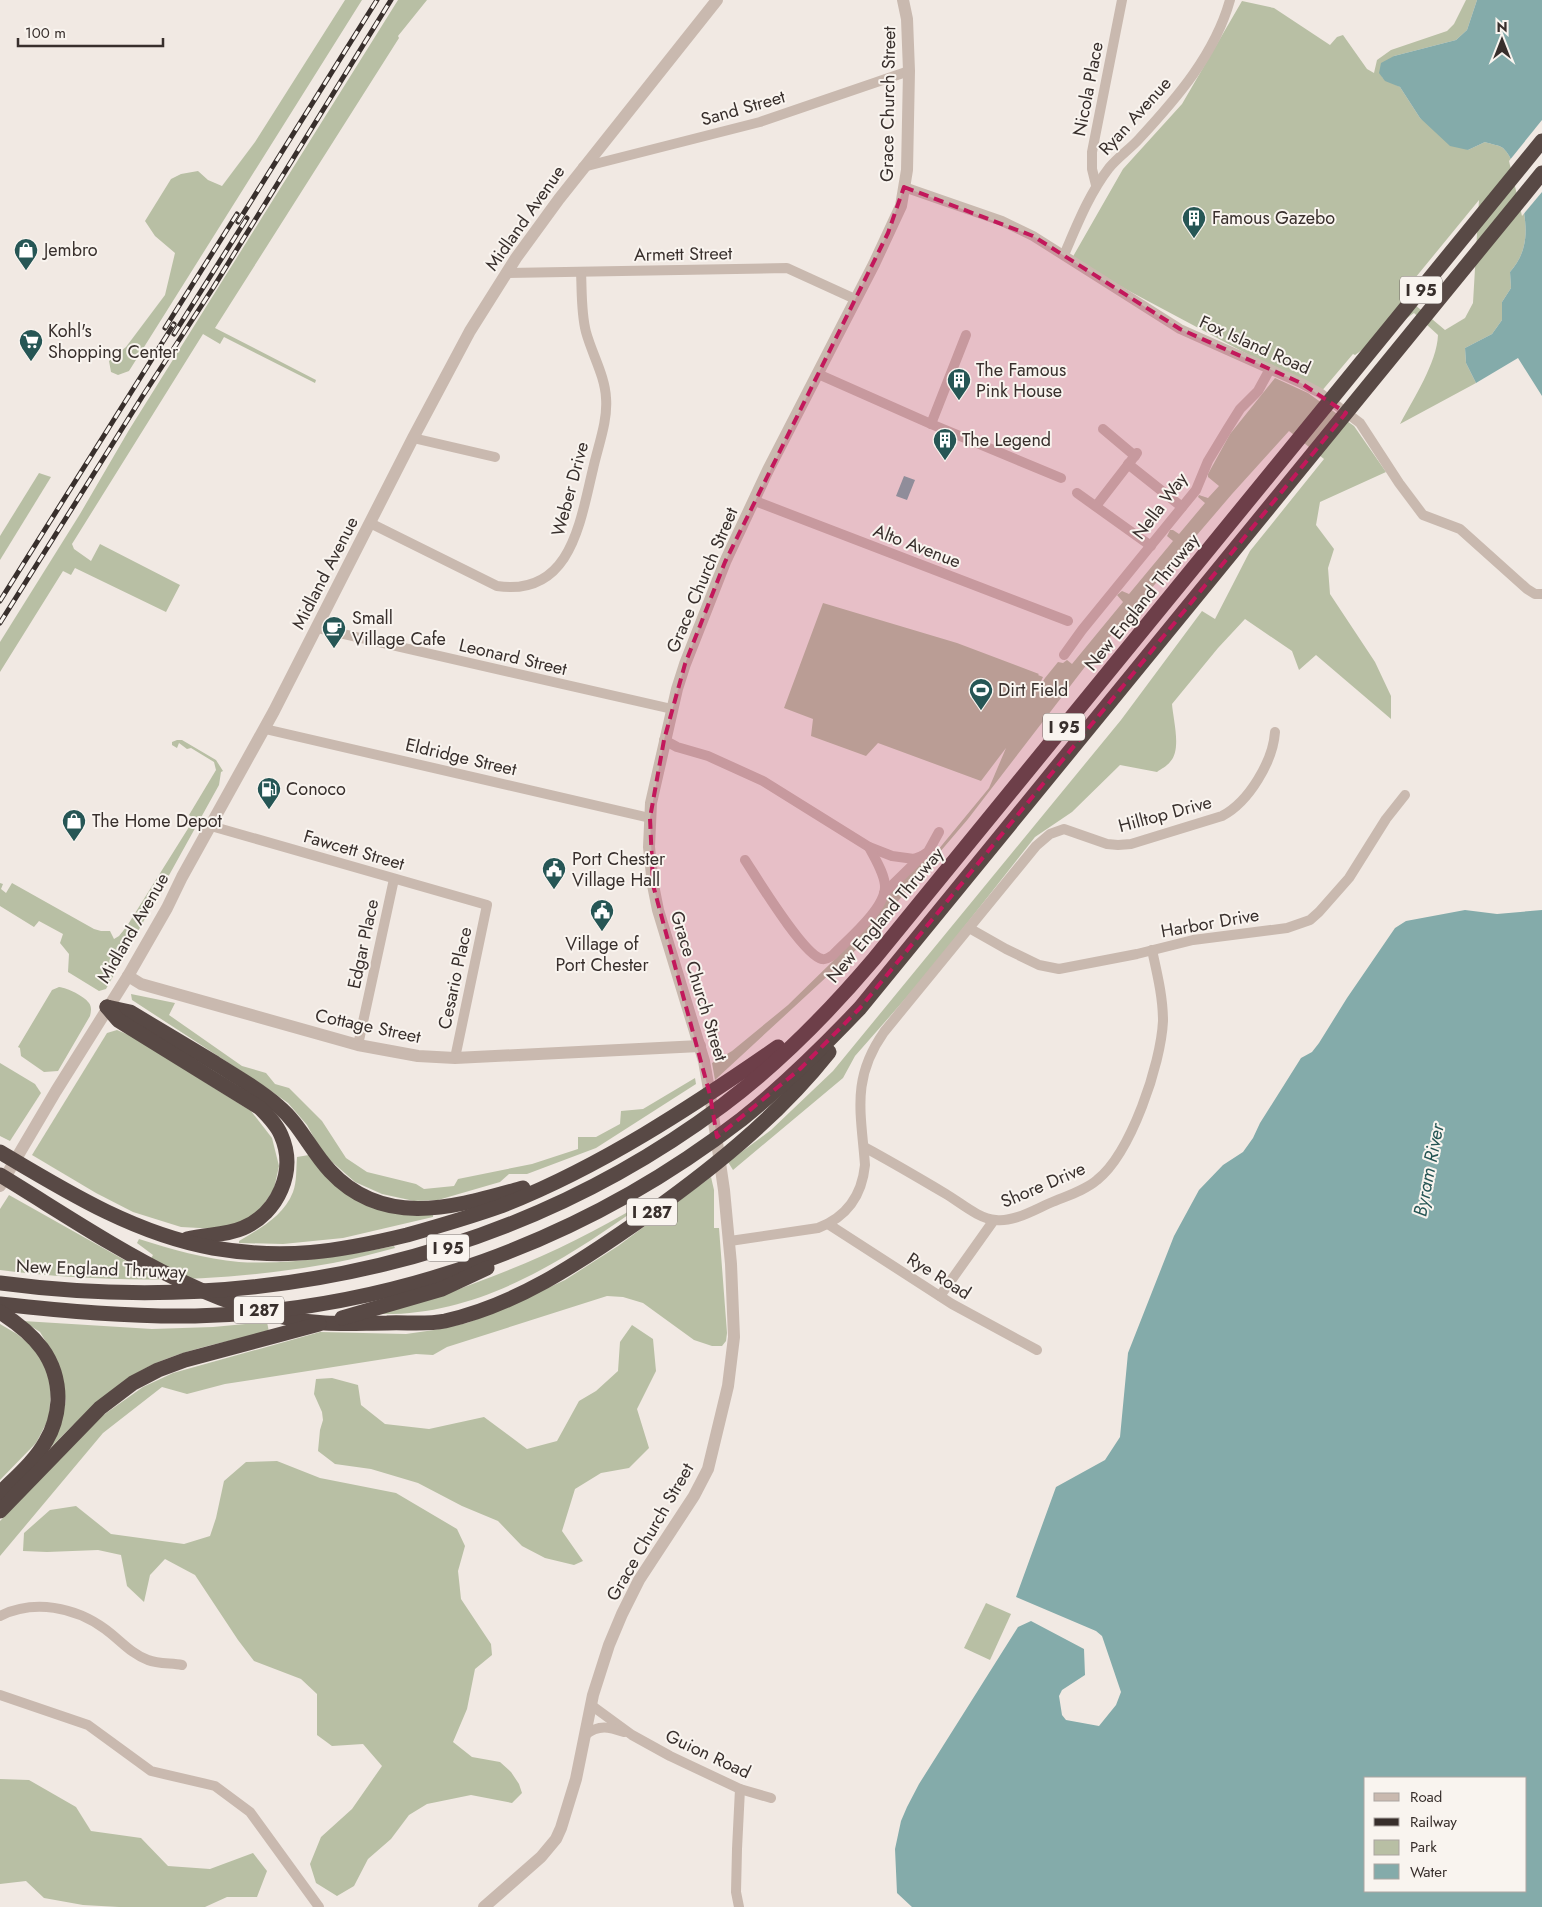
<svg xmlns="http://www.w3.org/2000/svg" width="1542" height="1907" font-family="Jost,sans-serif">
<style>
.green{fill:#b8bfa4;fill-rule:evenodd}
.water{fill:#84abaa;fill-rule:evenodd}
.pier{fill:#f1e9e3}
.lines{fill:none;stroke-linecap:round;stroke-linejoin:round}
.minor{stroke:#c9b9af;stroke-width:10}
.tertiary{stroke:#c9b9af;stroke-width:12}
.motorway{stroke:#584945;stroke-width:15}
.rail-casing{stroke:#382f2c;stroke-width:5}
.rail{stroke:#f9f4ef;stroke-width:3;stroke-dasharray:9;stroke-linecap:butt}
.marked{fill:#c2185b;fill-opacity:0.2;stroke:#c2185b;stroke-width:4;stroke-dasharray:10 6;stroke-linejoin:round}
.labels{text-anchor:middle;stroke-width:4;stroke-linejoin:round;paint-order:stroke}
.shield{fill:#f9f4ef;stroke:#726a66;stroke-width:1}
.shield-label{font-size:16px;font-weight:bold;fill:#382f2c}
.street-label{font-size:18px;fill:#382f2c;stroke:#f9f4ef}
.poi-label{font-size:18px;fill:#382f2c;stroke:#f9f4ef;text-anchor:start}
.water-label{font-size:19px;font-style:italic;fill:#265655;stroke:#f9f4ef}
</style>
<rect width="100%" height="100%" fill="#f1e9e3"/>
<g class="green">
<polygon points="345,0 362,0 129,371 118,375 111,372 109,361 126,347 165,295 175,253 155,236 145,221 171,179 181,174 198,171 208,180 222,186 255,142"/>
<polygon points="398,0 427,0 398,36 399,38 215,328 316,380 315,383 224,337 220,344 203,334 72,544 74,549 91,561 100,544 180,585 166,612 75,568 71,575 63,571 0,672 0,642 80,514 129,430"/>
<path d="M 1466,0 L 1477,0 L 1467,30 L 1456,40 L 1394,56 L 1382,77 L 1400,87 L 1420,118 L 1468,150 L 1485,142 C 1490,144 1499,145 1503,148 C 1513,157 1515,172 1518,184 C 1525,216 1534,245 1510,272 L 1511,288 L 1502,302 L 1502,320 L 1492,334 L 1465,348 L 1466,363 L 1476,383 L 1400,424 C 1413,399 1437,363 1438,335 L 1414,313 L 1355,355 L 1353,354 L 1320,393 L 1071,260 L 1123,169 L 1182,104 L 1242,1 L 1274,8 L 1330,45 L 1337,37 L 1343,35 L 1367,69 L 1374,73 L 1377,60 L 1391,50 L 1447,31 L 1454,24 ZM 1479,200 L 1473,303 L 1465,318 L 1445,330 L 1402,294 Z"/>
<path d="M 1275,378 L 1308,393 L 1354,426 L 1386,472 L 1320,502 L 1316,525 L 1334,549 L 1328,568 L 1330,594 L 1375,662 L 1391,696 L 1391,719 L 1316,655 L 1299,670 L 1292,651 L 1245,619 L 1218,648 L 1172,704 C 1173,719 1182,750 1170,762 C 1167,766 1161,769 1157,772 L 1120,765 L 1072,812 L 1035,837 L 927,974 L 855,1056 L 843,1078 L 733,1170 L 728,1162 L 771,1130 L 833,1071 L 1121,720 L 1202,611 L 1215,619 L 1250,551 L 1324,459 L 1289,431 L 1232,494 L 1091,659 L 968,819 L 859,947 L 715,1080 L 712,1063 L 732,1051 L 788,1005 L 833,961 L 903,878 L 916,865 L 933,856 L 989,788 L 1006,748 L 981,781 L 878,743 L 866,756 L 811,736 L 813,719 L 784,708 L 823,603 L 957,643 L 1039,674 L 1038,675 L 1043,677 L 1035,694 L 1045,678 L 1058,662 L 1063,663 L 1067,660 L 1072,664 L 1123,602 L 1117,595 L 1122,591 L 1129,594 L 1173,541 L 1167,536 L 1170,530 L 1173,530 L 1179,534 L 1205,503 L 1198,497 L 1199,495 L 1208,498 L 1219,486 L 1208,477 L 1208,474 L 1230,434 Z"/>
<polygon points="39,473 51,477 0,560 0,536"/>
<polygon points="177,740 182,740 216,760 223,771 221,772 219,785 106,989 99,991 68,972 69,954 60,943 63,934 39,921 34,927 0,906 0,883 3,884 1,889 6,893 12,883 94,929 101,931 110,931 114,939 119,936 127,926 194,819 189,815 216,770 214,762 191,748 187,749 179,743 177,748 172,745 172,742"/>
<path d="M 59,987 C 68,988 84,996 89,1003 C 92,1007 91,1012 90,1016 L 58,1071 L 44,1072 L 21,1056 L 20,1048 L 18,1047 L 52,990 Z"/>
<polygon points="131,994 175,1003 169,1015 242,1066 266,1073 275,1084 289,1088 322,1121 346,1158 367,1172 416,1184 424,1189 454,1186 458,1179 532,1164 578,1149 578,1137 596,1137 620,1124 621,1111 643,1109 695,1078 696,1084 596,1148 527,1174 509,1174 500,1182 438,1200 414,1201 382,1194 355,1182 323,1154 307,1125 288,1103 264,1086 132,1000"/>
<polygon points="117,1030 131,1036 251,1111 272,1138 279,1166 274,1189 260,1210 243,1224 218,1229 181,1227 133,1212 96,1193 32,1155 107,1033"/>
<polygon points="0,1063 35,1084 41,1093 10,1141 0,1136"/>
<path d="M 309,1155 L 335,1183 L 433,1214 L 433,1217 L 343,1238 L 283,1244 L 239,1243 L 239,1241 C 259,1229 284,1216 293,1192 C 297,1182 296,1168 297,1157 Z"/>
<polygon points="711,1177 714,1190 714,1228 719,1228 727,1333 726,1341 722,1346 712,1346 694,1340 643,1303 623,1297 607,1296 447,1347 433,1355 416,1354 225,1384 187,1394 162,1387 103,1433 0,1556 0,1521 102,1416 143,1387 173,1373 320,1332 406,1334 434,1330 467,1323 505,1308 565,1280 618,1246"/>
<path d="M 9,1195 L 144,1271 L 153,1255 L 137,1243 L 139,1239 C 171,1249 205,1259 239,1262 C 291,1265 343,1256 394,1246 L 395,1248 C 375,1253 354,1259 333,1263 C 224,1283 110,1284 0,1270 L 0,1209 Z"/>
<path d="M 641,1204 L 642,1205 C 565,1260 479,1316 380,1314 C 471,1288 561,1253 641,1204 Z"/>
<path d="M 23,1321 L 152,1329 L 213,1327 L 267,1322 L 269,1332 C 235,1340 199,1346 166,1359 C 118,1376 77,1422 41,1457 L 56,1434 L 66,1401 L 58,1362 L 40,1332 Z"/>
<polygon points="0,1324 17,1334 34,1348 46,1366 51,1388 49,1418 36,1443 0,1480"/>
<polygon points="632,1325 653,1339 656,1371 637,1409 649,1448 629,1468 601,1473 575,1489 562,1531 583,1561 574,1565 545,1558 522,1546 498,1521 462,1506 418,1483 371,1469 335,1464 318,1451 320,1430 323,1420 322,1412 314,1394 316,1379 332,1378 358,1385 361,1405 385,1424 429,1429 484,1417 527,1449 557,1441 579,1401 596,1391 618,1371 620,1342"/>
<polygon points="277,1461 320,1478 396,1493 457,1529 465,1546 458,1571 461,1599 491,1644 492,1655 475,1669 467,1709 453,1742 472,1757 500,1762 511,1772 519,1784 522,1793 512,1803 471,1795 427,1804 409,1815 391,1839 368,1859 354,1886 337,1896 316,1883 310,1864 321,1837 352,1809 382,1766 363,1744 332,1746 317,1735 317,1694 301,1679 254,1661 238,1640 195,1575 165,1559 150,1575 144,1602 127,1586 121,1555 98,1550 47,1552 23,1551 24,1533 50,1510 76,1506 111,1534 184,1544 210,1536 216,1518 224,1481 246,1462"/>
<polygon points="986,1603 1011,1614 990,1660 964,1648"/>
<polygon points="0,1779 29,1780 76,1807 91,1831 141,1838 168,1866 210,1869 253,1853 267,1871 257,1897 227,1897 205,1907 119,1907 83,1905 44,1898 26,1881 0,1884"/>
</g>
<g class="water">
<path d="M 1477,0 L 1542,0 L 1542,396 L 1518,358 L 1476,383 L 1466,363 L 1465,348 L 1492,334 L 1502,320 L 1502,302 L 1511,288 L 1510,272 C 1534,245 1525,216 1518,184 C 1515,172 1513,157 1503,148 C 1499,145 1490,144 1485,142 L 1468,150 L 1450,146 L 1420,118 L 1400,87 L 1385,81 L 1379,73 L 1381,63 L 1394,56 L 1456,40 L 1467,30 Z"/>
<polygon points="904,476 915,480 907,500 896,496"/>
<path d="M 1465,910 L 1497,914 L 1542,910 L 1542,1907 L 912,1907 L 897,1893 L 895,1849 L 901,1821 L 907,1807 L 919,1784 L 1018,1627 L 1031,1621 L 1084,1649 L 1085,1675 L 1062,1690 L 1059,1696 L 1062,1715 L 1066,1720 L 1099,1726 L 1116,1705 L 1121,1692 L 1102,1636 L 1096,1631 L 1016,1597 L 1056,1487 L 1105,1460 L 1120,1437 L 1128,1353 L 1174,1236 L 1199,1190 L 1223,1165 L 1243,1152 L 1253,1138 L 1260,1123 L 1301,1058 L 1312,1052 L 1319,1043 L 1347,998 L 1395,928 L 1406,921 ZM 1366,1778 L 1526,1778 L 1526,1891 L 1366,1891 Z"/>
</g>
<polygon class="pier" points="1542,120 1542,192 1522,216 1509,161"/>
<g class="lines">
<g class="minor">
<polyline points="583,167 760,122 909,71"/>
<polyline points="1096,185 1092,169 1092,152 1122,0"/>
<polyline points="904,187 1002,221 1033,236 1180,329 1301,383 1320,393 1360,423 1399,483 1423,515 1460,529 1527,589 1535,594 1542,594"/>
<path d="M 1064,255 C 1077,225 1089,194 1109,168 C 1118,157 1130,149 1139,139 C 1177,98 1215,54 1230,0"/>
<polyline points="506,273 787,268 855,299"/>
<polyline points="818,374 931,424 1061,478"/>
<polyline points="931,424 966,335"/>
<polyline points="1103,429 1135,456"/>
<polyline points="413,438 495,457"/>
<polyline points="1128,464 1182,507"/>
<polyline points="1077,493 1151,546"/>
<polyline points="755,501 1068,621"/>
<polyline points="1096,506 1137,453"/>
<path d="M 370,523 L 497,586 C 571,597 580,522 593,469 C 598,446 608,421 606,398 C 605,376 592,354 586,332 C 581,313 582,292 581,272"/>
<polyline points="317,628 672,709"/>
<polyline points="1064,655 1082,630 1196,490 1208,461 1228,428 1240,409 1258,391 1270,369"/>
<polyline points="265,729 650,818"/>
<polyline points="664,740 677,747 708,756 763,781 869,847 892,856 914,859 922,856 928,852 939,832"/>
<polyline points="211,826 487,905 455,1058"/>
<path d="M 745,860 C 757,878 803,955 822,959 C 826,960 830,957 833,955 C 847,940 885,909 885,887 C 885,874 875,859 869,847"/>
<polyline points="884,893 922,856"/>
<polyline points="969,928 1006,949 1039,965 1059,969 1137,954 1193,940 1287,928 1310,920 1319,912 1349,878 1386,819 1405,795"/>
<polyline points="358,1045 394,879"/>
<path d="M 864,1147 C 892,1162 919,1178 946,1194 C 961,1203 979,1219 996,1220 C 1014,1222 1034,1210 1050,1203 C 1066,1196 1084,1191 1097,1180 C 1131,1153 1161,1064 1163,1021 C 1163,997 1157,973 1152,950"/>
<polyline points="828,1224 952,1304 1037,1350"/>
<path d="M 730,1241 L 818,1228 C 847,1217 862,1195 865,1165 C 861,1112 851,1079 884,1032 L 1036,846 L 1050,834 L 1064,829 L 1107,844 L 1118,845 L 1131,844 L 1222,816 C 1249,802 1273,761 1275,732"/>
<polyline points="940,1296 994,1220"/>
<path d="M 0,1616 C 34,1599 75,1607 105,1629 C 119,1639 131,1654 148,1660 C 158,1664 172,1663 182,1665"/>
<polyline points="0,1695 88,1725 151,1771 215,1786 250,1812 319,1907"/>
<polyline points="591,1705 632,1735 670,1756 740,1789 771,1798"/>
<path d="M 585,1735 C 599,1724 609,1727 624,1732"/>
<polyline points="739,1907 736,1892 737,1849 740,1789"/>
</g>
<g class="tertiary">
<polyline points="128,976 141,984 358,1045 418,1056 455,1058 700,1046"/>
<polyline points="0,1186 56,1091 128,976 167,908 182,877 274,711 413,438 470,331 516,258 559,199 717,0"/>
<polyline points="484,1907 541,1857 556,1839 561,1828 576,1779 593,1695 609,1645 622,1614 639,1580 694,1496 708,1469 728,1386 734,1337 731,1264 724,1190 710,1095 704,1061 658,910 653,885 649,847 651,803 677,689 685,664 725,562 768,470 874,264 901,206 907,170 909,71 907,19 903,0"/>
</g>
<g class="motorway">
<path d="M 107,1007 L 130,1012 C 158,1029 187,1046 215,1063 C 237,1077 259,1089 278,1106 C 300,1124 311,1151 330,1171 C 385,1230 457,1206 523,1188"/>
<path d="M 107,1007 L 118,1020 L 260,1108 C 268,1116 277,1125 281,1135 C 297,1171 278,1213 243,1228 C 225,1236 206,1234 187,1239"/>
<path d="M 0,1152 C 67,1192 135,1234 213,1248 C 285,1260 337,1252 407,1235 C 439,1226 470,1217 501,1206 C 599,1168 693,1106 778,1047"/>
<path d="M 0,1175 C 96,1233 210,1316 325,1323 C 346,1324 366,1323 387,1323 C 406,1322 425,1325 445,1321 C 516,1305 577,1264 636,1223 C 706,1174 776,1119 829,1052"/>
<path d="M 0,1283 C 257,1317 514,1261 723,1105 C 779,1063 829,1012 874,959 L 1542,141"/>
<path d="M 0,1304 C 65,1311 129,1317 195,1316 C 393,1311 586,1240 742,1119 C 784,1085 823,1047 860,1008 L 1542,173"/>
<path d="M 0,1312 C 33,1333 59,1358 58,1401 C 57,1415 54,1428 46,1441 C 35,1461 16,1477 0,1493"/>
<polyline points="342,1318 442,1289 487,1268"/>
<polyline points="0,1511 100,1408 133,1383 158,1370 185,1360 319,1324"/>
</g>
<g class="rail-casing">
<g id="rail">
<polyline points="238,222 377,0"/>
<polyline points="165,328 237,214"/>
<polyline points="174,334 247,218"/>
<polyline points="0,601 174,324"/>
<polyline points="0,623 142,397 213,288 391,0"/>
</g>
</g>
<use href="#rail" class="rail"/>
</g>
<path class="marked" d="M 904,187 L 1033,236 L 1180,329 L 1301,383 L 1346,413 L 860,1008 L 800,1069 L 717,1137 L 710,1095 L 653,885 L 650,818 L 664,740 L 685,664 L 725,562 L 888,233 Z"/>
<defs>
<g id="building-pin" transform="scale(1.25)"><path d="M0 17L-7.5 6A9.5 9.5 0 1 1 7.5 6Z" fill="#265655" stroke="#f9f4ef"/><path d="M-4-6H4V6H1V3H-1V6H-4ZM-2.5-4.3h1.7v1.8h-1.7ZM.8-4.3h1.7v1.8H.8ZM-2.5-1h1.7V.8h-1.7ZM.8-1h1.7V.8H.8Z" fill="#fff"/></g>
<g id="shop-pin" transform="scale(1.25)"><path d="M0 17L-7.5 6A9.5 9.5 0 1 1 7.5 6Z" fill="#265655" stroke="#f9f4ef"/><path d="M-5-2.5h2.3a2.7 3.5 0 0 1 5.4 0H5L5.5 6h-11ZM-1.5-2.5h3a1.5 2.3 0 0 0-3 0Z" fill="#fff"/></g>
<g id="supermarket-pin" transform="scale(1.25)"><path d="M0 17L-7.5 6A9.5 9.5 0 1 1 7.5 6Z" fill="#265655" stroke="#f9f4ef"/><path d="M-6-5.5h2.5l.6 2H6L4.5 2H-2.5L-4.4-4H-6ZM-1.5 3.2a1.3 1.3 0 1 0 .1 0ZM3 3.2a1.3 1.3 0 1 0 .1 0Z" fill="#fff"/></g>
<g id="cafe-pin" transform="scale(1.25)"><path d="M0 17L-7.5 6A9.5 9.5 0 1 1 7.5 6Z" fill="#265655" stroke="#f9f4ef"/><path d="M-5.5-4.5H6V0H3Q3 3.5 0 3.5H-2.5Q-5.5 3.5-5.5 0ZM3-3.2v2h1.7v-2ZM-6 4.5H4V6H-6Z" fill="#fff"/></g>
<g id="stadium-pin" transform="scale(1.25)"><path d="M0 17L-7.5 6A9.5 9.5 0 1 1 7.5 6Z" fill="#265655" stroke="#f9f4ef"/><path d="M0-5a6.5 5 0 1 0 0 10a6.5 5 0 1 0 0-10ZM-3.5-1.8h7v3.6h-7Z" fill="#fff"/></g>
<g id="fuel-pin" transform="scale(1.25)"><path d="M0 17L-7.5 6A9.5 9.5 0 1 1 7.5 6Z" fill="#265655" stroke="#f9f4ef"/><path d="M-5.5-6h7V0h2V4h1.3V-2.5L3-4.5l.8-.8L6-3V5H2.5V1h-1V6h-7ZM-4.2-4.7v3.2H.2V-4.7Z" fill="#fff"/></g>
<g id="civic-pin" transform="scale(1.25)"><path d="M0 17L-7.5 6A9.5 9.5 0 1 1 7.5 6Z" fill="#265655" stroke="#f9f4ef"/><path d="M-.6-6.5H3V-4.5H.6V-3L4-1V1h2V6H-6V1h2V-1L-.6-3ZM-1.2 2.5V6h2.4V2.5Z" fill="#fff"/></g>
</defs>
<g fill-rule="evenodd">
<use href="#building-pin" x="1194" y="218"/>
<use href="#shop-pin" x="26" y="250"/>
<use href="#supermarket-pin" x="31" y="341"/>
<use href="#building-pin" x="959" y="380"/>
<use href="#building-pin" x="945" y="440"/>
<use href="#cafe-pin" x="334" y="628"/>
<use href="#stadium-pin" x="981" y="690"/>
<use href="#fuel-pin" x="269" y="789"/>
<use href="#shop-pin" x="74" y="821"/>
<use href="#civic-pin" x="554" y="869"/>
<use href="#civic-pin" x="602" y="911"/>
</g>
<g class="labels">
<g class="shield">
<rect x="1400" y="276.5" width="42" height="27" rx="4"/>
<rect x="1043" y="713.5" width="42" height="27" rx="4"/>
<rect x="627" y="1198.5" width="50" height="27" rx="4"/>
<rect x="427" y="1234.5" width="42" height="27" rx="4"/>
<rect x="234" y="1296.5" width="50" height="27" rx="4"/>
</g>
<g class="shield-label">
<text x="1421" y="296">I 95</text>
<text x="1064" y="733">I 95</text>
<text x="652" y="1218">I 287</text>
<text x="448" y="1254">I 95</text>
<text x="259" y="1316">I 287</text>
</g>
<g class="street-label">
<text transform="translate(1088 89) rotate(-79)" y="6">Nicola Place</text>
<text transform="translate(888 104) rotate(-89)" y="6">Grace Church Street</text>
<text transform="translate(743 108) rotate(-16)" y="6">Sand Street</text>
<text transform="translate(1135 116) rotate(-48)" y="6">Ryan Avenue</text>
<text transform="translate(525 218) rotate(-55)" y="6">Midland Avenue</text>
<text transform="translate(683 254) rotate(-1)" y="6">Armett Street</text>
<text transform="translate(1255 345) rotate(24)" y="6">Fox Island Road</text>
<text transform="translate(570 489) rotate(-75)" y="6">Weber Drive</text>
<text transform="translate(1160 506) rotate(-53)" y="6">Nella Way</text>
<text transform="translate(917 546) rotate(21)" y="6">Alto Avenue</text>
<text transform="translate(325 573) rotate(-63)" y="6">Midland Avenue</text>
<text transform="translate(702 580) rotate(-67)" y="6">Grace Church Street</text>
<text transform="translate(1142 602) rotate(-51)" y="6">New England Thruway</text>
<text transform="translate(513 657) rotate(13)" y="6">Leonard Street</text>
<text transform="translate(461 757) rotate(13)" y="6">Eldridge Street</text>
<text transform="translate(1165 814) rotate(-15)" y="6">Hilltop Drive</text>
<text transform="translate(354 850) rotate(16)" y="6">Fawcett Street</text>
<text transform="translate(885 915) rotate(-50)" y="6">New England Thruway</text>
<text transform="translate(1210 923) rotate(-10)" y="6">Harbor Drive</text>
<text transform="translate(133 928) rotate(-60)" y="6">Midland Avenue</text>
<text transform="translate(363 944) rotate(-78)" y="6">Edgar Place</text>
<text transform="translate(455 978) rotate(-78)" y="6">Cesario Place</text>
<text transform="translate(699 986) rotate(73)" y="6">Grace Church Street</text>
<text transform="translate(368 1026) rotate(12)" y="6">Cottage Street</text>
<text transform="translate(1043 1185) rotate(-23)" y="6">Shore Drive</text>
<text transform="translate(101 1269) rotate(2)" y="6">New England Thruway</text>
<text transform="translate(939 1276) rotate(32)" y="6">Rye Road</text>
<text transform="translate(650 1532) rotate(-60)" y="6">Grace Church Street</text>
<text transform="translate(708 1754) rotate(25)" y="6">Guion Road</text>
</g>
<g class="poi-label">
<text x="1212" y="224">Famous Gazebo</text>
<text x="44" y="256">Jembro</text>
<text x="48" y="337">Kohl's<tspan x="48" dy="21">Shopping Center</tspan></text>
<text x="976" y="376">The Famous<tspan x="976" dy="21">Pink House</tspan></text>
<text x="962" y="446">The Legend</text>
<text x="352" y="624">Small<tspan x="352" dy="21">Village Cafe</tspan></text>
<text x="998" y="696">Dirt Field</text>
<text x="286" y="795">Conoco</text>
<text x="92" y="827">The Home Depot</text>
<text x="572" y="865">Port Chester<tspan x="572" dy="21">Village Hall</tspan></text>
<text x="602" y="950" text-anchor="middle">Village of<tspan x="602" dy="21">Port Chester</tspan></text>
</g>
<g class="water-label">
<text transform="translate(1428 1170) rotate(-79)" y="7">Byram River</text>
</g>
</g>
<rect x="1364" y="1777" width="162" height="115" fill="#f9f4ef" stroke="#aca5a1"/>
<rect x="1374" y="1793" width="25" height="8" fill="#c9b9af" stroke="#aca5a1"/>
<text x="1410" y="1802" font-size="15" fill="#382f2c">Road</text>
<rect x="1374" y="1818" width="25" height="8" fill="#382f2c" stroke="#aca5a1"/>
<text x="1410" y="1827" font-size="15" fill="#382f2c">Railway</text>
<rect x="1374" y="1840" width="25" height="15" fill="#b8bfa4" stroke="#aca5a1"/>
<text x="1410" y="1852" font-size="15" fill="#382f2c">Park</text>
<rect x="1374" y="1864" width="25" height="15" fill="#84abaa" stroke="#aca5a1"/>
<text x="1410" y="1877" font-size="15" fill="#382f2c">Water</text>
<g transform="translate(1502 40)" stroke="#f9f4ef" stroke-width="4" paint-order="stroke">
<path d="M0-4L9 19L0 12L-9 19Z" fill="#382f2c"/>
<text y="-8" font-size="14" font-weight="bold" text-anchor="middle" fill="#382f2c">N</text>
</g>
<path d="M18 38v8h145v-8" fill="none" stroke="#382f2c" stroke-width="2.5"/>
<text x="25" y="38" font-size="15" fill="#382f2c" stroke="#f9f4ef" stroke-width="4" paint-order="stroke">100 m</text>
</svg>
